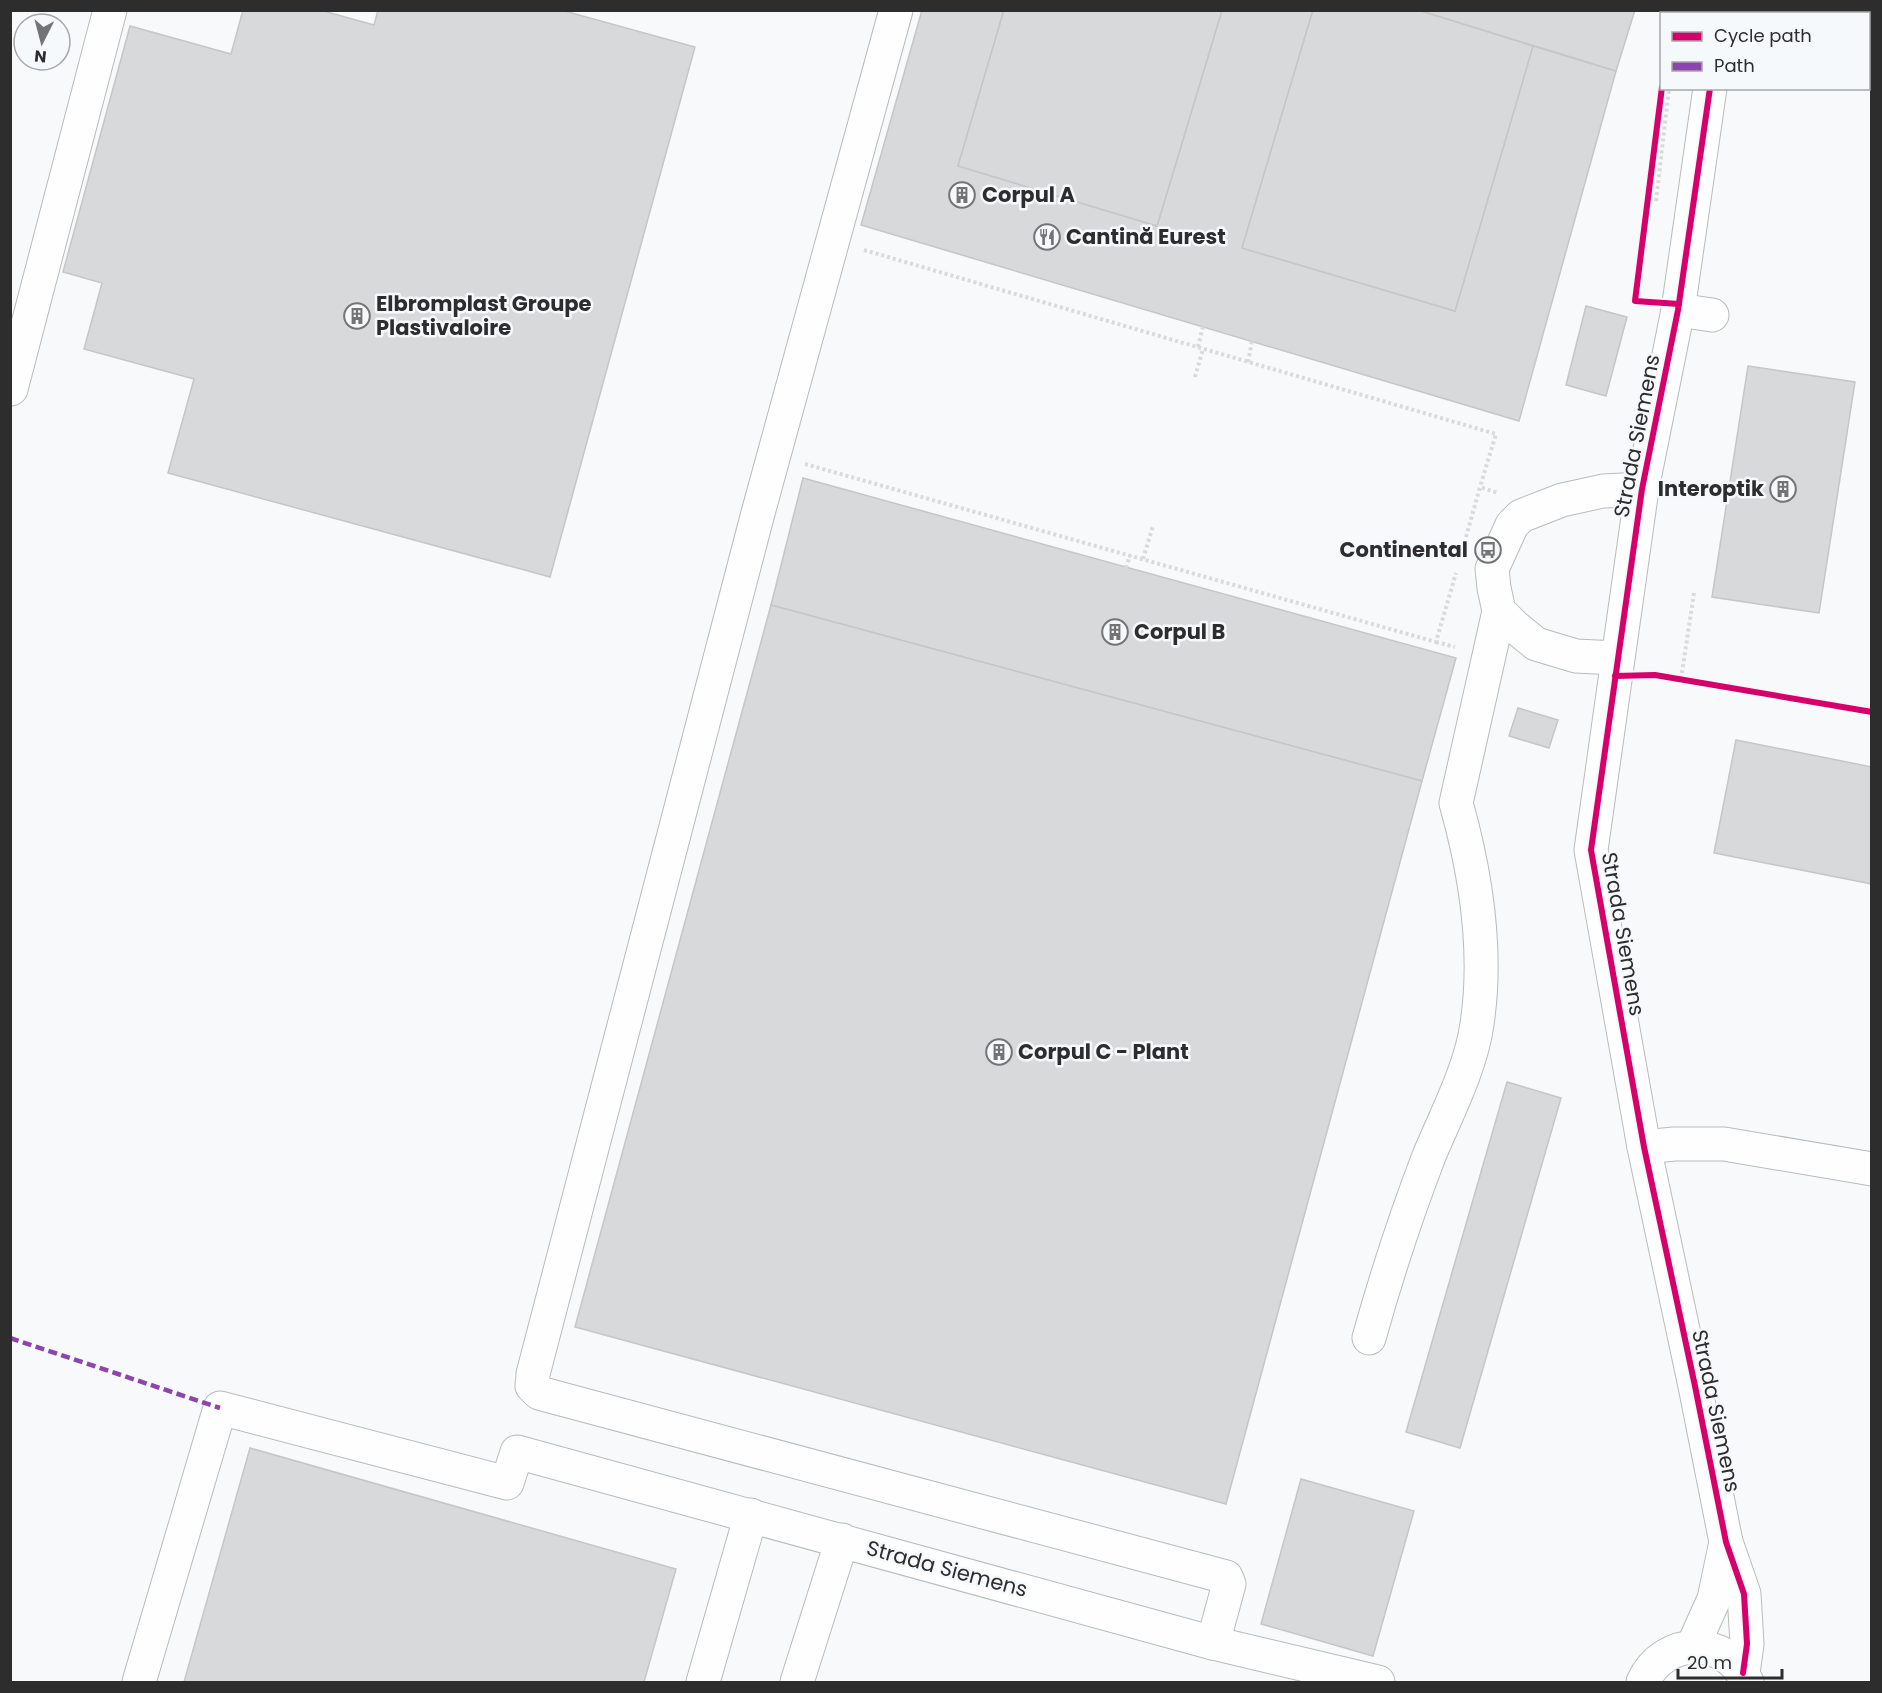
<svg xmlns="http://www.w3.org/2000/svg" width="1882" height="1693" font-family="Poppins,sans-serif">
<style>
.building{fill:#d8d9da;stroke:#c6c6c7;stroke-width:1.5}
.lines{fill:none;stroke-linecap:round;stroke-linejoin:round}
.minor-casing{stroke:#b9bbbc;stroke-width:35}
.path{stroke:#d9dada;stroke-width:4;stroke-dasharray:3 3;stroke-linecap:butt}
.minor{stroke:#fefefe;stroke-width:33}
.quiet{stroke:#8e44ad;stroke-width:4.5;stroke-dasharray:9 4.5;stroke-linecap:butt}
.cycleway-casing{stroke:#f6f9fb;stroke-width:10}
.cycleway{stroke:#d6006c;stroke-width:6}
.labels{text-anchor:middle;stroke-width:5;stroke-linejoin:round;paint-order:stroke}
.poi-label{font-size:21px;font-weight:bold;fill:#2d2d2e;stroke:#f6f9fb;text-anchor:start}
.street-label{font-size:21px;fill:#2d2d2e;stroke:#f6f9fb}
</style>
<rect width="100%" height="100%" fill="#f7f9fa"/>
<g class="building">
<polygon points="243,10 320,10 374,25 378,10 561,10 695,47 550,577 168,473 194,379 84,349 102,283 63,272 130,26 231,54"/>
<polygon points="922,10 1004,10 958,166 1157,226 1222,10 1313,10 1242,248 1455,311 1533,46 1616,71 1519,421 861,225"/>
<polygon points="1004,10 1222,10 1157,226 958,166"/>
<polygon points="1313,10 1418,10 1533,46 1455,311 1242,248"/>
<polygon points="1418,10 1635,10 1616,71"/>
<polygon points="1586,306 1627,317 1606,396 1566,385"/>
<polygon points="1748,366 1855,382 1819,613 1712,597"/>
<polygon points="803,478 1456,658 1422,781 771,605"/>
<polygon points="771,605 1422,781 1226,1504 575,1327"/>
<polygon points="1518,708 1558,720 1549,748 1509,736"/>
<polygon points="1736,740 1872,767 1872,884 1714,853"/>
<polygon points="1507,1082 1561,1098 1460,1448 1406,1432"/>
<polygon points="250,1448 676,1569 644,1682 184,1682"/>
<polygon points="1301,1479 1414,1511 1373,1656 1261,1624"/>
</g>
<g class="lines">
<g class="minor-casing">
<g id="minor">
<polyline points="896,10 758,513 533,1374 532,1386 539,1393 1226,1577 1229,1584 1213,1643"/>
<polyline points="1721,14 1722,10"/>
<polyline points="1710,88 1678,310 1642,489 1591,850 1644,1147 1695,1386 1726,1542 1744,1594 1747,1644 1743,1673"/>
<polyline points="1678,310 1712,315"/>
<polyline points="11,389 110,10"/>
<polyline points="1617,658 1576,656 1536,644 1514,626 1499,611 1494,588 1492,569 1512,525 1521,516 1562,500 1603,491 1642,489"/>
<polyline points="1644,1147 1674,1144 1724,1144 1872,1169"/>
<path d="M 1369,1338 C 1386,1277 1406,1216 1429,1156 C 1446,1115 1471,1068 1477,1024 C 1488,951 1476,874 1456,803 L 1499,611"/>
<polyline points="1693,1646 1714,1599 1726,1542"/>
<polyline points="139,1682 220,1408 507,1483 517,1452 1213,1643 1378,1682"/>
<polyline points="703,1682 751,1515"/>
<polyline points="797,1682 842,1540"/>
<path d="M 1643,1682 C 1664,1636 1727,1635 1747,1682"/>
</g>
</g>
<g class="path">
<polyline points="1678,14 1678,10"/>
<polyline points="1656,201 1669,88"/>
<polyline points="864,250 1496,434 1480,487"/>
<polyline points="1198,347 1203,326"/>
<polyline points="1248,362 1252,341"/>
<polyline points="1195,377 1203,349"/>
<polyline points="805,464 1436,642 1456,573"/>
<polyline points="1466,537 1480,487 1498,493"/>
<polyline points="1143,559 1153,526"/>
<polyline points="1126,568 1130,555"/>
<polyline points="1436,642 1455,647"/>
<polyline points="1650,675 1872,712"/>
<polyline points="1681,679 1694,593"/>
</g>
<use href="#minor" class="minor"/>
<polyline class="quiet" points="10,1338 220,1408"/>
<g class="cycleway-casing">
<g id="cycleway">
<polyline points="1662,87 1635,301 1679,304"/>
<polyline points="1710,88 1678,310 1642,489 1591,850 1644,1147 1695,1386 1726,1542 1744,1594 1747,1644 1743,1673"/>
<polyline points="1615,676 1655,675 1872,712"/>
</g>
</g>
<use href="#cycleway" class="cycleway"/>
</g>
<defs>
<g id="building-ring" transform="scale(1.35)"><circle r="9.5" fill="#f6f9fb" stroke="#747475" stroke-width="1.5"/><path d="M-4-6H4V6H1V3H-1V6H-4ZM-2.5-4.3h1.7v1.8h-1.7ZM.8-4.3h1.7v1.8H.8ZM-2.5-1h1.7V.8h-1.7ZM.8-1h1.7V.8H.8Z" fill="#747475"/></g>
<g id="restaurant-ring" transform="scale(1.35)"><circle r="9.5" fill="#f6f9fb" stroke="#747475" stroke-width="1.5"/><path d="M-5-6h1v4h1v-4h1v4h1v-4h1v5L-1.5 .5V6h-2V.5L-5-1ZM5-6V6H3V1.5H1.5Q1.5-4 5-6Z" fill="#747475"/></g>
<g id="bus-ring" transform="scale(1.35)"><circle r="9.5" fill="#f6f9fb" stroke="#747475" stroke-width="1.5"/><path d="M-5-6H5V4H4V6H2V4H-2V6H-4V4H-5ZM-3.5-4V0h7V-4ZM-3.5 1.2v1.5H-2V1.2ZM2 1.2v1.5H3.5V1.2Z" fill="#747475"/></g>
</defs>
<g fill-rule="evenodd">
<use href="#building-ring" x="962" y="195"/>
<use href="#restaurant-ring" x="1047" y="237"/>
<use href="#building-ring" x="357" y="316"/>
<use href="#building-ring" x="1783" y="489"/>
<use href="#bus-ring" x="1488" y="550"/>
<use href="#building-ring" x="1115" y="632"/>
<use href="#building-ring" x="999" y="1052"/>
</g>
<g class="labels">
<g class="poi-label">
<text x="982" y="202">Corpul A</text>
<text x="1066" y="244">Cantină Eurest</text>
<text x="376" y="311">Elbromplast Groupe<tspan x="376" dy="24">Plastivaloire</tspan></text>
<text x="1764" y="496" text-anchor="end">Interoptik</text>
<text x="1468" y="557" text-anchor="end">Continental</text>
<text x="1134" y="639">Corpul B</text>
<text x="1018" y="1059">Corpul C - Plant</text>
</g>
<g class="street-label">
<text transform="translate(1637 436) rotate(-79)" y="7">Strada Siemens</text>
<text transform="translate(1623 934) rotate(80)" y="7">Strada Siemens</text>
<text transform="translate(1716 1411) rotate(78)" y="7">Strada Siemens</text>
<text transform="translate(947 1569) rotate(15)" y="7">Strada Siemens</text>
</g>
</g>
<rect width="1882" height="1693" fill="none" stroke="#2d2d2e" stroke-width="24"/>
<rect x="1660" y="12" width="210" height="78" fill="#f6f9fb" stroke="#a6a7a9" stroke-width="1.5"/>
<rect x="1672" y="32" width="30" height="9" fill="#d6006c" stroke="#a6a7a9" stroke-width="1.5"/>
<text x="1714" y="42" font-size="18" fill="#2d2d2e">Cycle path</text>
<rect x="1672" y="62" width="30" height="9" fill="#8e44ad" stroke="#a6a7a9" stroke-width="1.5"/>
<text x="1714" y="72" font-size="18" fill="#2d2d2e">Path</text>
<g transform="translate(42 42) rotate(186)"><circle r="28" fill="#f6f9fb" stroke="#a6a7a9" stroke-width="1.5"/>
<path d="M0-4.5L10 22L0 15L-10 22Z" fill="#747475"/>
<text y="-9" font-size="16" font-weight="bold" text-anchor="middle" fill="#2d2d2e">N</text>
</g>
<path d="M1678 1669v9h104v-9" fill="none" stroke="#2d2d2e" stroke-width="3"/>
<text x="1687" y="1669" font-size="18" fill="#2d2d2e" stroke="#f6f9fb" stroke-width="4.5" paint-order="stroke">20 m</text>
</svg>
